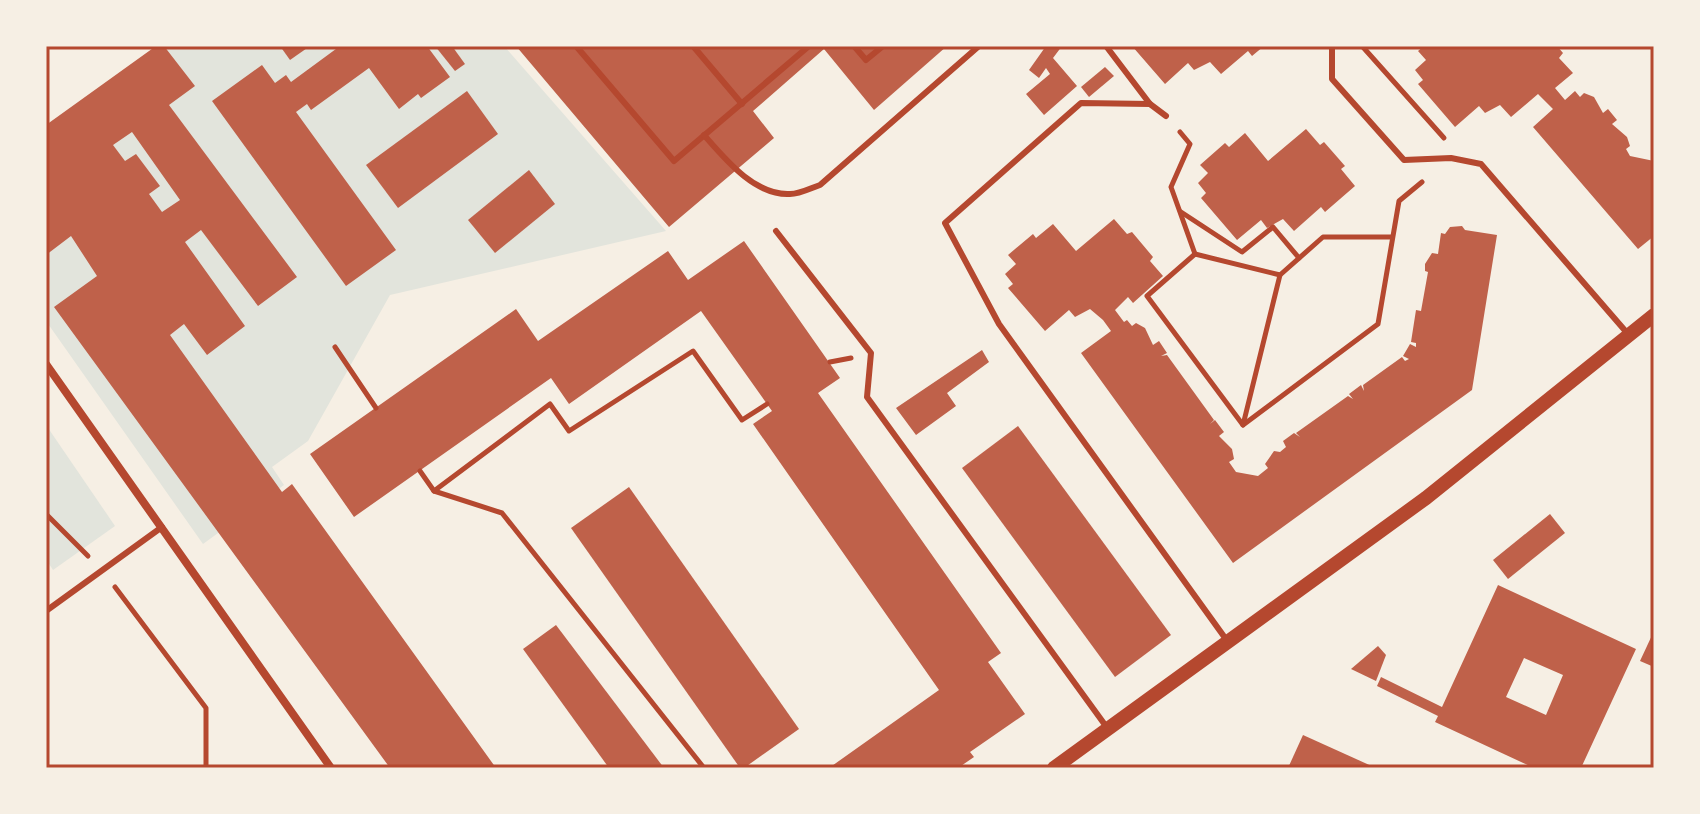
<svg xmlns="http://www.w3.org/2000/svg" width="1700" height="814" font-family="Poppins,sans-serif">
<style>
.green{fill:#e2e4dc}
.building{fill:#bf614a;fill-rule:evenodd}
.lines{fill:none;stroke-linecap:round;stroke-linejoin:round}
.path{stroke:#b5482f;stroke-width:5}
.service{stroke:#b5482f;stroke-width:6}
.minor{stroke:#b5482f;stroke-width:8}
.tertiary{stroke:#b5482f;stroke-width:14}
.neatline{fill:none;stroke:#b5482f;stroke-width:3}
</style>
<rect width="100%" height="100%" fill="#f6efe4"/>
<g class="green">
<polygon points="157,46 504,46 666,231 390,295 308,441 272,467 284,485 203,544 46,321 46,131"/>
<polygon points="46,425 115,526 53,570 46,559"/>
</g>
<g class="building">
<path d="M 156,46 L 164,46 L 195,86 L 169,105 L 297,277 L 258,306 L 201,230 L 185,242 L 245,326 L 207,355 L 184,324 L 170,335 L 282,492 L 292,484 L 496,768 L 390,768 L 54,307 L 97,276 L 71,236 L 46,255 L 46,125 ZM 132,132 L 180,200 L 162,212 L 149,194 L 160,186 L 136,154 L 125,161 L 113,145 Z"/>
<polygon points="280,46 310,46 290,60"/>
<polygon points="340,46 427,46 450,77 421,98 418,94 399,109 369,68 311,110 307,104 296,112 396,250 346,286 212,101 262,65 275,83 286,75 291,82"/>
<polygon points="435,46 452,46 465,64 455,71"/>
<polygon points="516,46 947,46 874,110 824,49 753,111 774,138 669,227"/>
<polygon points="1046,46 1062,46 1053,58 1077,86 1044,115 1026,94 1050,74 1046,68 1039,78 1029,70"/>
<polygon points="1132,46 1264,46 1252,56 1248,51 1221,74 1210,62 1194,70 1188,63 1165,84"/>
<polygon points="1424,46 1557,46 1563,53 1559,58 1573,73 1555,88 1565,100 1575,91 1580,97 1584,93 1594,97 1603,113 1608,109 1617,120 1612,124 1627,137 1630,146 1626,149 1630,156 1654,161 1654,236 1638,249 1533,127 1553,109 1538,94 1511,117 1500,105 1485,113 1479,106 1455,127 1418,84 1423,80 1415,70 1426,60 1418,51"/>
<polygon points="1105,67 1114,76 1089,97 1081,87"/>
<polygon points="467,91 498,134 398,208 366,165"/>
<polygon points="1306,129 1320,145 1324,142 1345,166 1341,169 1355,186 1325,212 1321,207 1294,231 1283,219 1267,228 1261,220 1237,240 1201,198 1206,193 1198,183 1208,173 1200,165 1225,143 1229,147 1245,133 1268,161"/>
<polygon points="529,170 555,204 495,253 468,220"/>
<polygon points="1114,219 1127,234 1132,232 1153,257 1150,261 1163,276 1133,303 1128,297 1115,310 1124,322 1127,320 1132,326 1136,323 1145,328 1153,345 1159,341 1167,353 1161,356 1167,355 1214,420 1210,424 1215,420 1224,432 1219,436 1232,449 1234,459 1229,462 1236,472 1258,476 1268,468 1265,464 1274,451 1280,452 1286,447 1283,441 1294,433 1300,437 1296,433 1348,396 1353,399 1349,394 1361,385 1364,391 1363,385 1402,357 1405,361 1409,359 1403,356 1410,344 1416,347 1416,343 1411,342 1416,310 1421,311 1428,272 1425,271 1425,264 1432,253 1438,254 1441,233 1445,234 1450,227 1462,226 1465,230 1497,235 1472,390 1233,563 1081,353 1111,331 1103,320 1090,309 1075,317 1069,310 1045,331 1008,288 1013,284 1005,274 1016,264 1008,255 1033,234 1036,238 1053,224 1076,251"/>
<polygon points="744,241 840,378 818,393 1001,653 988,662 1025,714 970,752 974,757 958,768 829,768 939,690 753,424 772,411 701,311 569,404 551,378 354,517 310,454 516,309 538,341 668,251 688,280"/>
<polygon points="982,350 989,362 947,393 956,406 916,435 896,408"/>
<polygon points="1018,426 1171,635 1115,677 962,468"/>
<polygon points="629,487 799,729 744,768 740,768 571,528"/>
<polygon points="1550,514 1565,533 1508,579 1493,560"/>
<path d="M 1498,585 L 1636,649 L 1581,768 L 1534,768 L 1435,722 L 1438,716 L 1377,686 L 1381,677 L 1442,707 ZM 1524,658 L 1563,675 L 1546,715 L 1506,697 Z"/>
<polygon points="556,625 664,768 609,768 523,649"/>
<polygon points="1654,631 1654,667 1640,661"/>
<polygon points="1378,646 1386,655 1376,681 1351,669"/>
<polygon points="1303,735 1376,768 1288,768"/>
</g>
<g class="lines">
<g class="path">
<polyline points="1362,46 1444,138"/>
<polyline points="1180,132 1190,144 1171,187 1195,254 1147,296 1243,425 1378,324 1399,201 1422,182"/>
<polyline points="1181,212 1242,252 1273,227 1299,258"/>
<polyline points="1195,254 1280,275 1243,425"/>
<polyline points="1280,275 1323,237 1392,237"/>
<polyline points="335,347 376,408"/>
<polyline points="830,362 851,358"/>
<polyline points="420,471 434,491 502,513 704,768"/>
<polyline points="434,491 550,404 569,431 693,351 742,420 767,404"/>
<polyline points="46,514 88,556"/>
<polyline points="115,587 206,708 206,768"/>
</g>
<g class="service">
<polyline points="576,46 674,161 809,46"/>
<polyline points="693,46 742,104"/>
<polyline points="854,46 866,60 883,46"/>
<polyline points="1106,46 1150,104"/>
<polyline points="1332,46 1332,79 1404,160 1451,158 1481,164 1628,334"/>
<polyline points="1166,116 1150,104 1081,103 945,223 999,324 1228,642"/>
<path d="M 704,135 C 725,159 755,196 790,194 C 800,194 811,188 820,185 L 979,46"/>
<polyline points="776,231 871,353 867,397 1108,729"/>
<polyline points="46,611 162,527"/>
</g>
<polyline class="minor" points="46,364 331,768"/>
<polyline class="tertiary" points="1054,768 1426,498 1654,315"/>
</g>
<rect width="1700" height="814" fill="none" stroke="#f6efe4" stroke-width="96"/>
<rect x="48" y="48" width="1604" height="718" class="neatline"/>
</svg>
